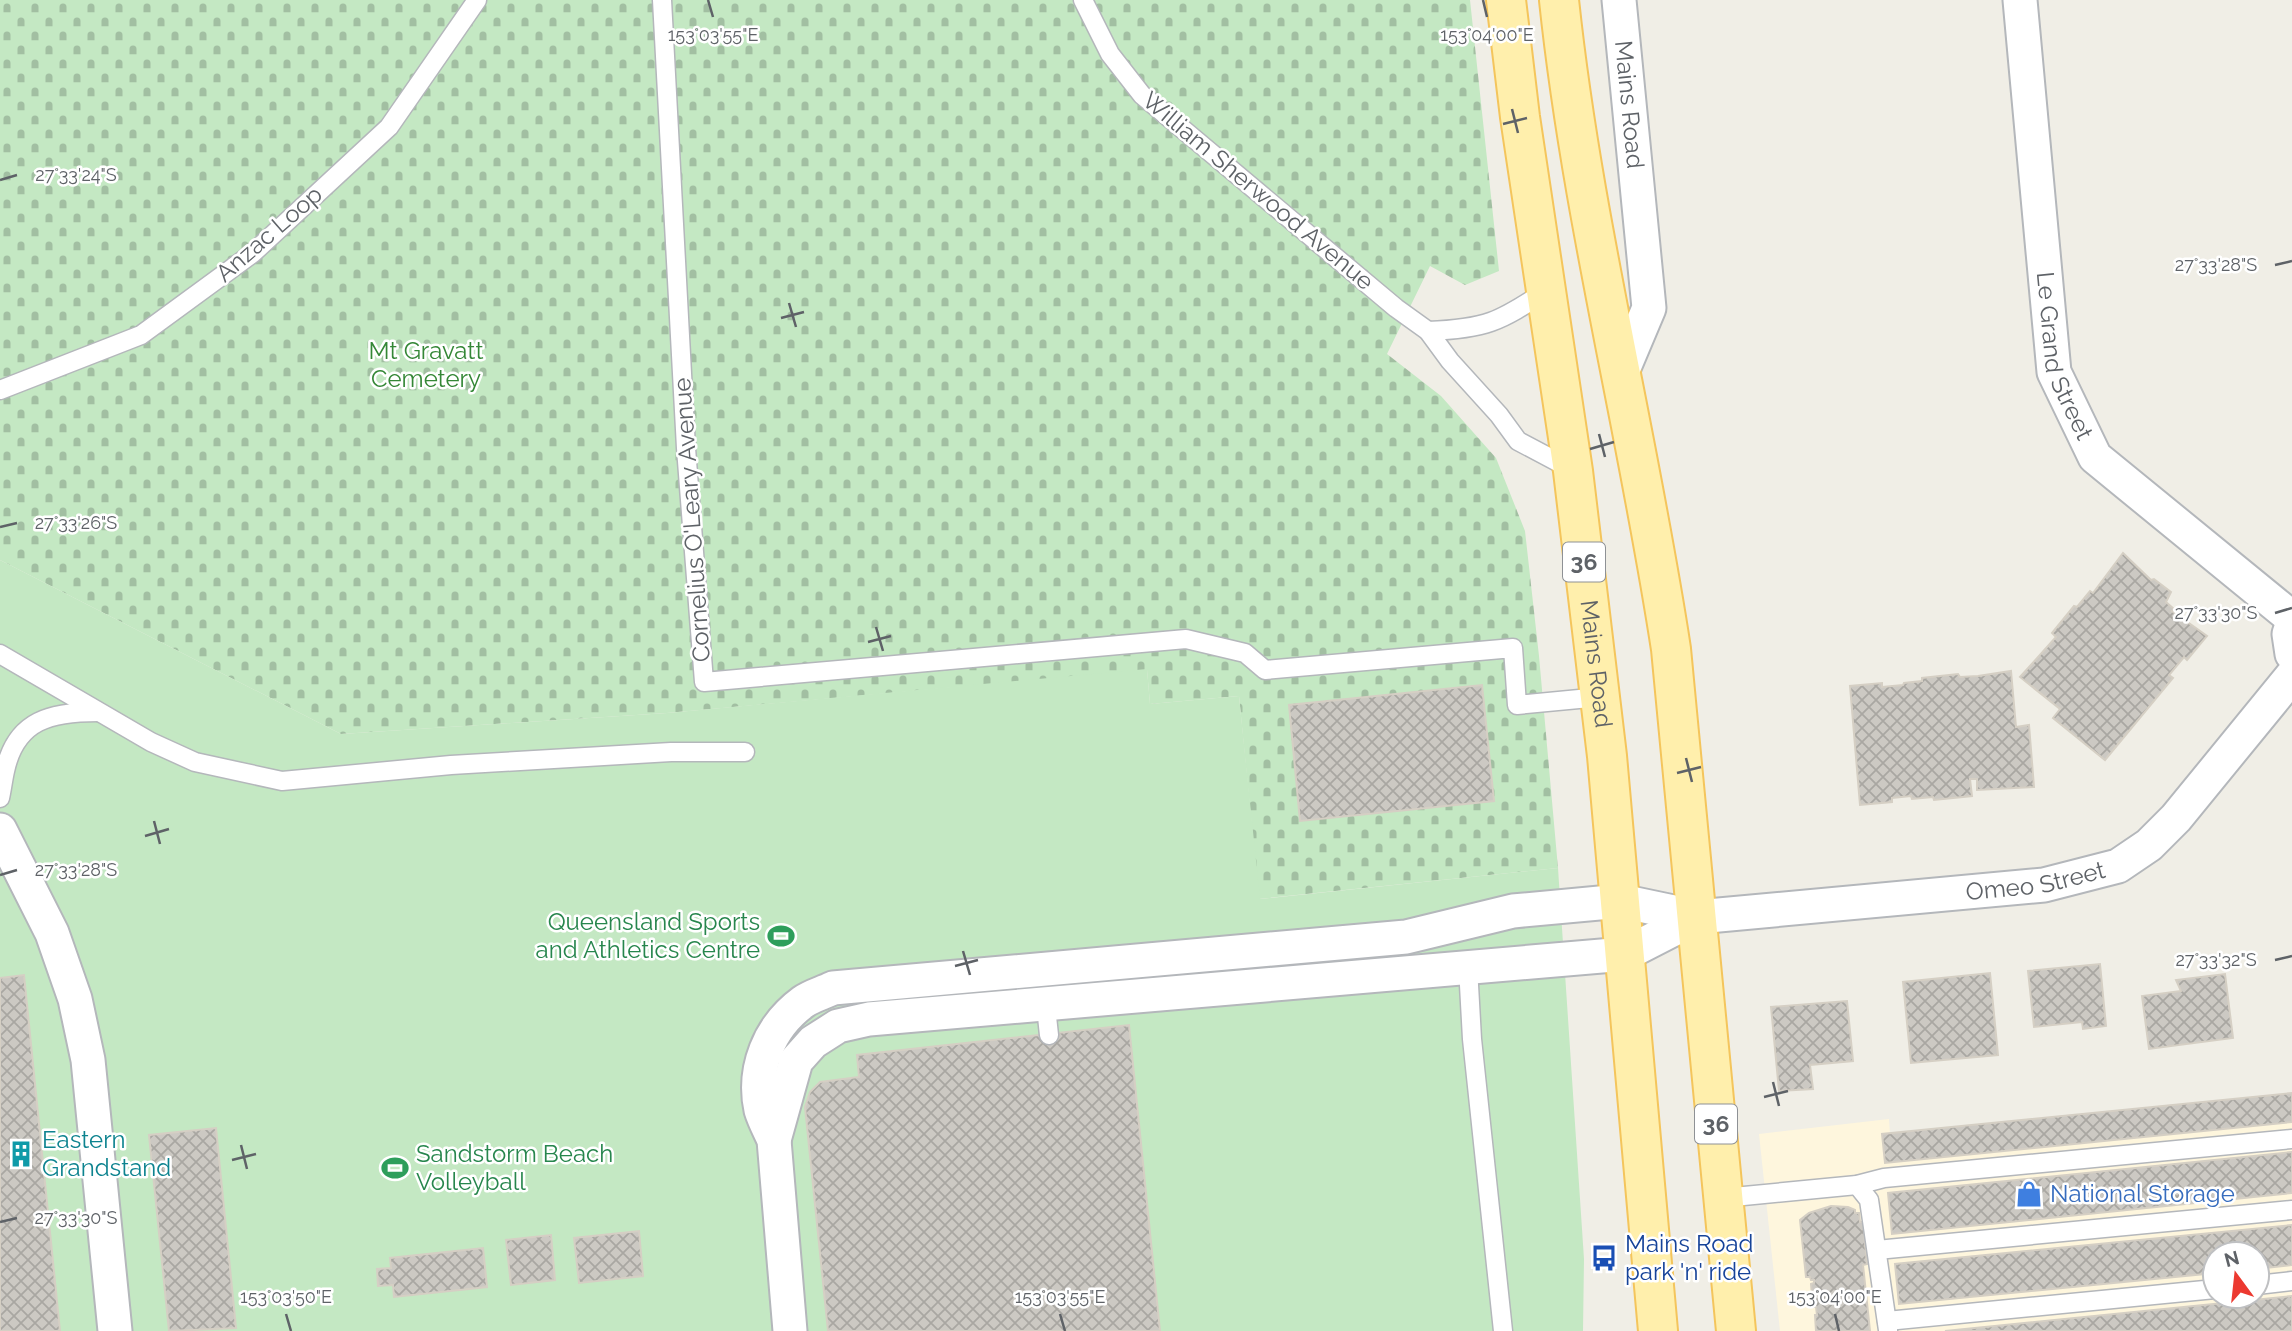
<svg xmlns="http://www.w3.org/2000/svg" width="2292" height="1331" font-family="Raleway,sans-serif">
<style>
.commercial{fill:#fef6dd;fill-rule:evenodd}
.cemetery{fill:url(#cemetery-stones)}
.pitch{fill:#c4e8c3}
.building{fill:url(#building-cross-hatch);stroke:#d5cfc4;stroke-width:2}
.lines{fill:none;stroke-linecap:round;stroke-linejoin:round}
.lane-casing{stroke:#b4b7bb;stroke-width:21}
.street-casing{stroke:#b4b7bb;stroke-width:37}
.primary-casing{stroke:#f4c55c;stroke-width:42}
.lane{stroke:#fff;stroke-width:18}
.street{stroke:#fff;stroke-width:33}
.primary{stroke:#ffefac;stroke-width:38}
.ticks{fill:none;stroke:#5e6267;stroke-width:2.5}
.labels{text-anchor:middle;stroke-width:5;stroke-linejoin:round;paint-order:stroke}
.shield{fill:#fff;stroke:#8e9195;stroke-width:2}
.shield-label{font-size:23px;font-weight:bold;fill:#5e6267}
.street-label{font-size:24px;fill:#5e6267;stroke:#fff}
.park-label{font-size:24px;fill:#348736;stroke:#fff}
.leisure-label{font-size:24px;fill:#27864d;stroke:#fff;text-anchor:end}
.culture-label{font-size:24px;fill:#0d838f;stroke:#fff;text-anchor:start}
.shop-label{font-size:24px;fill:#366cbe;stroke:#fff;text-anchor:start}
.transit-label{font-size:24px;fill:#164399;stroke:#fff;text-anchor:start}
.ticks-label{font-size:18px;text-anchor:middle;fill:#5e6267;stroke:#fff;stroke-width:5;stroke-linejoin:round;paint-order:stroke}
</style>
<defs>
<pattern id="cemetery-stones" width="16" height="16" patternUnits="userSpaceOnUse" patternTransform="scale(1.75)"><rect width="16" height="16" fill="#c4e8c3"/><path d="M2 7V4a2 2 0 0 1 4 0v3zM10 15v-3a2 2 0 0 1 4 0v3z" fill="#a2bfa2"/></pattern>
<pattern id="building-cross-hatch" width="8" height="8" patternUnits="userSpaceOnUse" patternTransform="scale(1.75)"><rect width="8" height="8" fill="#ccc9c3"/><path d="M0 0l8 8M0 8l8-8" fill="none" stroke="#a9a7a2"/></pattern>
</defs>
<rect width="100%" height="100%" fill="#f0eee6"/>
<path class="commercial" d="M 2292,1093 L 2292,1331 L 1780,1331 L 1759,1134 L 1889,1119 L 1890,1134 ZM 2215,1254 L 2257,1254 L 2257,1296 L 2215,1296 Z"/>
<polygon class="cemetery" points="0,0 1470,0 1499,271 1465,285 1430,266 1387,354 1441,396 1496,458 1525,531 1539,656 1558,868 1259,899 1239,696 1150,704 1147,670 667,713 341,734 0,560"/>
<polygon class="pitch" points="0,560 341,734 667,713 1147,669 1150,704 1239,696 1260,899 1558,868 1584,1259 1583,1331 0,1331"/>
<g class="building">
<polygon points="2123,553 2151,580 2154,579 2171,592 2166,602 2174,609 2172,611 2207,636 2187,660 2184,657 2169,675 2173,678 2105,760 2053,718 2060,709 2020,677 2056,637 2052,633 2074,606 2077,607 2090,591 2093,593"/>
<polygon points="2011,671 2016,727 2029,725 2034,787 1977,790 1977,779 1970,779 1972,796 1934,800 1933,797 1912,799 1911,796 1892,798 1892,802 1860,805 1850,686 1882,683 1882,687 1903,685 1904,683 1922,681 1922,678 1958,674 1960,677 1978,676"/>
<polygon points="1482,685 1494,801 1300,821 1289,705"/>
<polygon points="2100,964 2106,1026 2083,1029 2082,1022 2034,1027 2028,971"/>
<polygon points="1990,973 1998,1055 1911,1063 1903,982"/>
<polygon points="2225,974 2233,1038 2149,1049 2142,996 2181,991 2176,980"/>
<polygon points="24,975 60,1331 0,1331 0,978"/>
<polygon points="1847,1001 1853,1061 1810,1065 1813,1089 1779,1091 1771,1007"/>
<polygon points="1129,1025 1160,1331 828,1331 805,1107 810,1092 820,1082 859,1077 857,1055"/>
<polygon points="2292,1093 2292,1122 1885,1163 1882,1134"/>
<polygon points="216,1128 236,1328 169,1331 149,1135"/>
<polygon points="2292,1152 2292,1193 1892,1234 1888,1193"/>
<polygon points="1831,1206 1848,1207 1855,1210 1855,1213 1859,1213 1860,1222 1863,1222 1867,1264 1863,1265 1870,1331 1816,1331 1815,1315 1817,1315 1816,1307 1813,1307 1811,1284 1814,1283 1814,1280 1811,1280 1810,1277 1806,1277 1800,1220 1809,1213"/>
<polygon points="2292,1225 2292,1265 2257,1269 2257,1254 2215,1254 2215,1273 1899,1304 1895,1264"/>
<polygon points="639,1231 643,1276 579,1283 574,1238"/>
<polygon points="551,1235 555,1280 511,1285 506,1240"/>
<polygon points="483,1248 487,1287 394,1297 393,1285 378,1286 377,1269 391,1268 390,1258"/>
<polygon points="2292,1296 2292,1331 1945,1331"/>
</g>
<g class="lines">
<g class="lane-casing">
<g id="lane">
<polyline points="662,0 686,448 704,682 1186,639 1245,653 1265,670 1513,648 1517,705 1600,697"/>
<polyline points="1083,0 1110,54 1142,95 1396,308 1428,331 1450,361 1499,415 1518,441 1571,469"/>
<path d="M 1428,331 C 1485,329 1500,322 1547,290"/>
<polyline points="0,390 141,335 253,253 389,127 477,0"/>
<polyline points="0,654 151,742 195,762 282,781 451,765 671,752 745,752"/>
<path d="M 0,798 C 2,789 3,780 5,771 C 16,719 52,712 98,712"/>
<polyline points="1468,967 1472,1039 1503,1331"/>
<polyline points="1045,998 1049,1035"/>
<polyline points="1857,1185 1869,1200 1888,1330"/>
<polyline points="1723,1198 1857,1185 1884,1178 2292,1139"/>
<polyline points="1877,1250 2292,1210"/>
<polyline points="2257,1285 2292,1281"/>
<polyline points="1887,1321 2215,1289"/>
</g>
</g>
<g class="street-casing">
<g id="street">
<path id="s1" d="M 1619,0 L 1649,308 L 1622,372"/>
<path id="s2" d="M 2020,0 L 2054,372 L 2095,457 L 2292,618"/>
<polyline points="2292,625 2289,634 2292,654"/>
<polyline points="0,830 52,933 75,999 88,1060 115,1331"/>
<polyline points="774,1140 796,1061 813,1042 838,1026 869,1019 1625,954 1697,917"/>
<path id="s3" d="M 790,1331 L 774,1140 C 770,1131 764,1120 761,1110 C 752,1069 769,1027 803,1002 C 811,996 823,993 833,988 L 1406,937 L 1513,911 L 1621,901 L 1697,917 L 2044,885 L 2118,866 L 2149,845 L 2176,818 L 2292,676"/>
</g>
</g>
<g class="primary-casing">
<g id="primary">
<path id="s4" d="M 1506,0 L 1520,117 L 1573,471 L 1607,756 L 1658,1331"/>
<path d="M 1559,0 C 1582,218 1638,432 1671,649 L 1736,1331"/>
</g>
</g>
<use href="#lane" class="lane"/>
<use href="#street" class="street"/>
<use href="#primary" class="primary"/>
</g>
<path class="ticks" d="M 708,0 L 713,17M 1483,0 L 1487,17M 1512,109 L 1518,133M 1503,124 L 1527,118M 0,180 L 17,175M 2275,265 L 2292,261M 789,303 L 796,327M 781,318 L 804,312M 1599,434 L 1605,457M 1590,449 L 1614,442M 0,527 L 17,523M 2275,613 L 2292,608M 876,627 L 883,651M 868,642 L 891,636M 1686,758 L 1692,782M 1677,773 L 1701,767M 154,821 L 160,844M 145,836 L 169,829M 0,875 L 17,870M 963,951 L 970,975M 2275,960 L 2292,956M 955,966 L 978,960M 1773,1082 L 1779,1106M 1764,1097 L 1788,1091M 241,1145 L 247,1169M 232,1160 L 256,1154M 0,1222 L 17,1218M 286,1314 L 291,1331M 1060,1314 L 1065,1331M 1835,1314 L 1839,1331"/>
<defs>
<g id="stadium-bare" transform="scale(2.1)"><path d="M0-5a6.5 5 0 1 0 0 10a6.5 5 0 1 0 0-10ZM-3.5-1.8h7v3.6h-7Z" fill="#2e9e5b" stroke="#fff" stroke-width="2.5" paint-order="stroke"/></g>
<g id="building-bare" transform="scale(2.1)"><path d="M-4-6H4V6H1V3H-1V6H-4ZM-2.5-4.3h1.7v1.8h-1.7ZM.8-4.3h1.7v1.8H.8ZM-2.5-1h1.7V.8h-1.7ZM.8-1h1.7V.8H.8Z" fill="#0f9aa8" stroke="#fff" stroke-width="2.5" paint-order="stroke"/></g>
<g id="shop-bare" transform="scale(2.1)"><path d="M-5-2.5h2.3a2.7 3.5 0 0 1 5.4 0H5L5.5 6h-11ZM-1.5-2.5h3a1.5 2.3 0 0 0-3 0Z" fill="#3f7fe0" stroke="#fff" stroke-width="2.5" paint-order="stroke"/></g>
<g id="bus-bare" transform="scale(2.1)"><path d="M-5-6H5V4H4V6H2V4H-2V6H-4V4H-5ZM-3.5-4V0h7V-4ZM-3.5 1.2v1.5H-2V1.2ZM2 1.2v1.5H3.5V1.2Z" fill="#1a4fb4" stroke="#fff" stroke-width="2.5" paint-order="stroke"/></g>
</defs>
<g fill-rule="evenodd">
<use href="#stadium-bare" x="781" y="936"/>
<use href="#building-bare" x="21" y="1154"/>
<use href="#stadium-bare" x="395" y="1168"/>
<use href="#shop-bare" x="2029" y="1194"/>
<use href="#bus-bare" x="1604" y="1258"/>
</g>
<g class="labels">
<g class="shield">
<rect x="1563" y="542.5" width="42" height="39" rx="5"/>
<rect x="1695" y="1104.5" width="42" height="39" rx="5"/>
</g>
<g class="shield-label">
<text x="1584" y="570">36</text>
<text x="1716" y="1132">36</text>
</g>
<g class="street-label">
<text dy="8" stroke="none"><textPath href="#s1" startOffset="105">Mains Road</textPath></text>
<text transform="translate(1258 191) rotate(40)" y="8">William Sherwood Avenue</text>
<text transform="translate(269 234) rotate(-41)" y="8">Anzac Loop</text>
<text dy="8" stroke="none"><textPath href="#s2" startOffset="360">Le Grand Street</textPath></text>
<text transform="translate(692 520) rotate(-94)" y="8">Cornelius O'Leary Avenue</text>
<text dy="8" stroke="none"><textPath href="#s4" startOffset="670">Mains Road</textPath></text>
<text dy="8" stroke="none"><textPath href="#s3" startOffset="1592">Omeo Street</textPath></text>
</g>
<g class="park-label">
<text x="426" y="359">Mt Gravatt<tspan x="426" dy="28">Cemetery</tspan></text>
</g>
<g class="leisure-label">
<text x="760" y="930">Queensland Sports<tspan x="760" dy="28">and Athletics Centre</tspan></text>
<text x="416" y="1162" text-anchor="start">Sandstorm Beach<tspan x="416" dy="28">Volleyball</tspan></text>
</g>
<g class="culture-label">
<text x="42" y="1148">Eastern<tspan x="42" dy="28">Grandstand</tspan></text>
</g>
<g class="shop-label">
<text x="2050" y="1202">National Storage</text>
</g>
<g class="transit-label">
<text x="1625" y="1252">Mains Road<tspan x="1625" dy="28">park 'n' ride</tspan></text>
</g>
</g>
<g class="ticks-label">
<text x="713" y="41">153°03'55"E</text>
<text x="1487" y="41">153°04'00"E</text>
<text x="76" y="181">27°33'24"S</text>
<text x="2216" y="271">27°33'28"S</text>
<text x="76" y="529">27°33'26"S</text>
<text x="2216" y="619">27°33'30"S</text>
<text x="76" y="876">27°33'28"S</text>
<text x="2216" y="966">27°33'32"S</text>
<text x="76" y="1224">27°33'30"S</text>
<text x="286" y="1303">153°03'50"E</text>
<text x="1060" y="1303">153°03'55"E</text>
<text x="1835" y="1303">153°04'00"E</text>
</g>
<g transform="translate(2236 1275) rotate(345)"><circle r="33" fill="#ffffff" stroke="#bfc0c2" stroke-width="2"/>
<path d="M0-5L12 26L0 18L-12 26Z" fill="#ec3930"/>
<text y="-10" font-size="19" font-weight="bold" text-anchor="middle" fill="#5e6267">N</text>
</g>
</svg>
